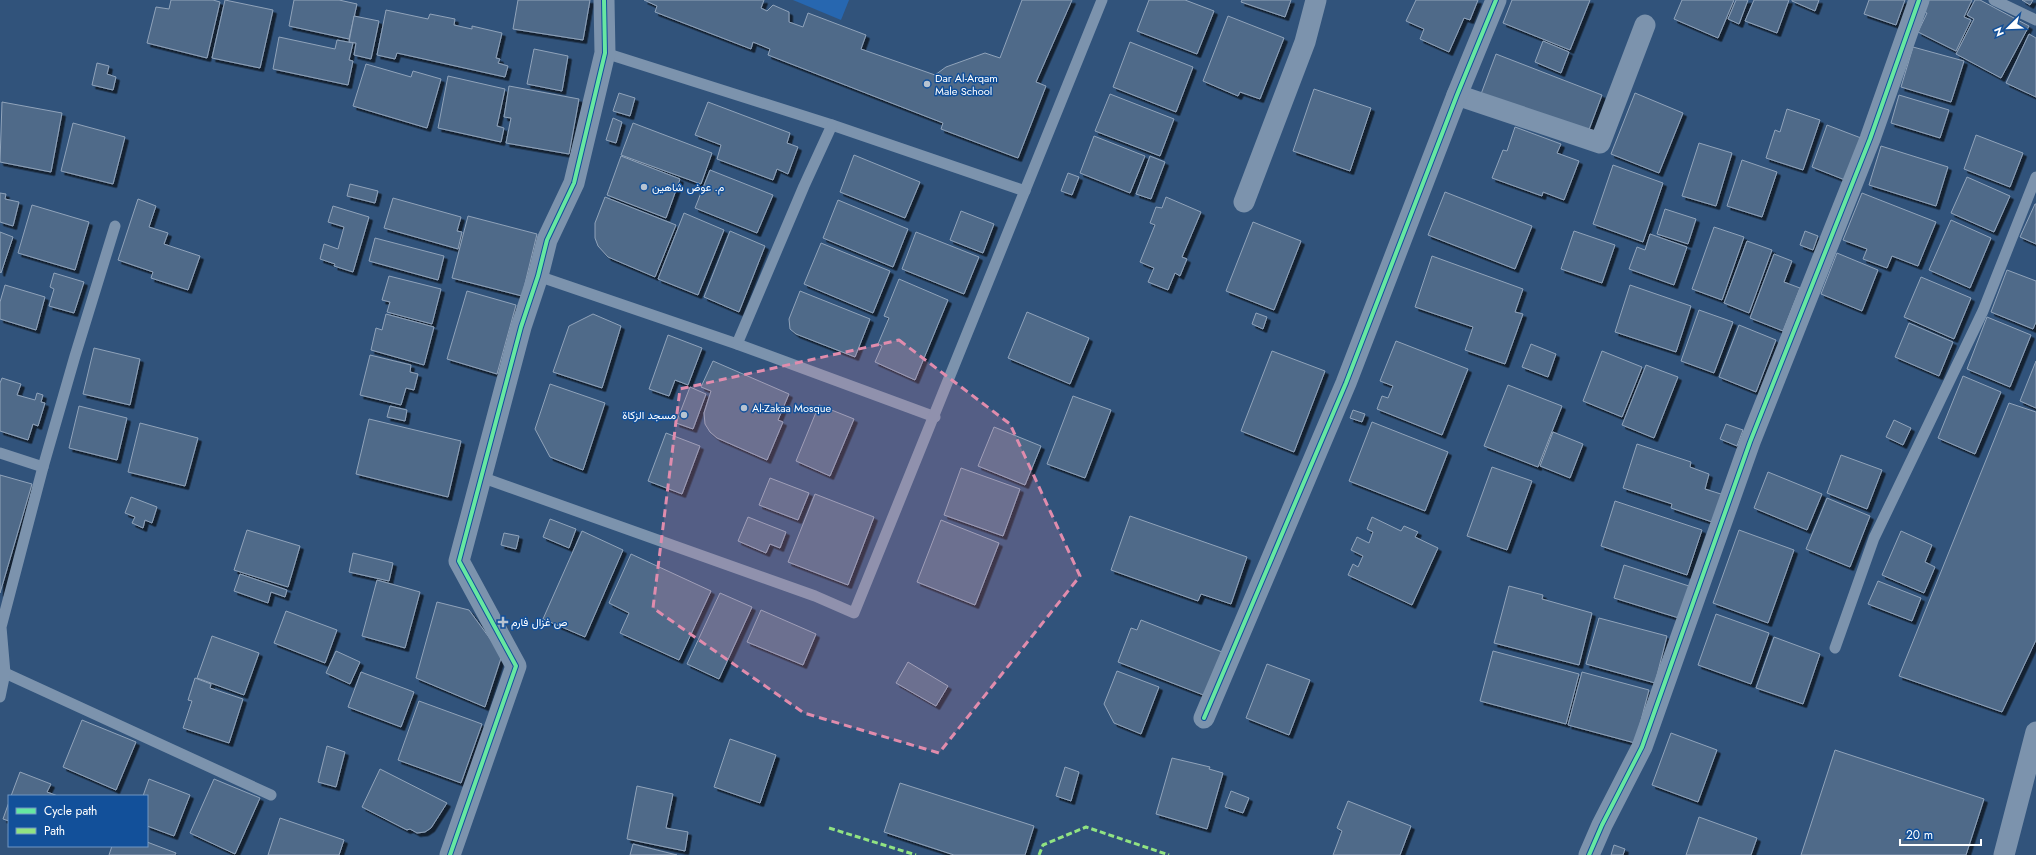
<svg xmlns="http://www.w3.org/2000/svg" width="2036" height="855" font-family="Jost,Vazirmatn,sans-serif">
<style>
.green{fill:#2767b0}
.building{fill:#4f6a89;stroke:#90a3ba;filter:url(#shadow)}
.lines{fill:none;stroke-linecap:round;stroke-linejoin:round}
.service{stroke:#7c93ad;stroke-width:11}
.minor{stroke:#7c93ad;stroke-width:21}
.quiet{stroke:#91e382;stroke-width:3;stroke-dasharray:6 3;stroke-linecap:butt}
.cycleway-casing{stroke:#12509a;stroke-width:6}
.cycleway{stroke:#66e7a1;stroke-width:4}
.marked{fill:#e08cad;fill-opacity:0.2;stroke:#e08cad;stroke-width:3;stroke-dasharray:8 5;stroke-linejoin:round}
.poi-dot{fill:#b7c3d1;stroke:#12509a;stroke-width:1.5}
.labels{text-anchor:middle;stroke-width:3;stroke-linejoin:round;paint-order:stroke}
.poi-label{font-size:11px;fill:#fff;stroke:#12509a;text-anchor:start}
</style>
<defs>
<filter id="shadow"><feDropShadow dx="3.5" dy="3.5" stdDeviation="0" flood-color="#0009"/></filter>
</defs>
<rect width="100%" height="100%" fill="#31537b"/>
<polygon class="green" points="793,0 849,0 841,20"/>
<g class="building">
<polygon points="171,0 213,0 220,2 207,58 147,43 156,7 169,9"/>
<polygon points="225,0 273,10 260,68 212,58"/>
<polygon points="294,0 339,0 357,4 349,39 289,26"/>
<polygon points="518,0 590,0 583,40 513,29"/>
<polygon points="644,0 764,0 761,8 767,11 773,5 789,12 789,22 803,27 808,13 866,35 861,49 935,75 946,67 985,53 1000,58 1022,0 1072,0 1036,82 1046,86 1018,158 941,129 943,123 768,55 770,49 753,42 751,49 655,12 657,6"/>
<polygon points="1149,0 1185,0 1214,11 1197,54 1137,31"/>
<polygon points="1242,0 1291,0 1285,17 1241,2"/>
<polygon points="1416,0 1478,0 1470,20 1464,18 1449,52 1420,39 1424,29 1406,21"/>
<polygon points="1512,0 1590,0 1570,50 1503,23"/>
<polygon points="1682,0 1734,0 1718,38 1674,19"/>
<polygon points="1736,0 1748,0 1739,24 1728,19"/>
<polygon points="1754,0 1789,0 1777,33 1745,21"/>
<polygon points="1792,0 1819,0 1815,11 1792,1"/>
<polygon points="1869,0 1905,0 1896,25 1864,14"/>
<polygon points="1929,0 1972,0 1964,17 1971,20 1956,51 1918,32 1927,13 1923,12"/>
<polygon points="1975,0 1980,0 2029,26 2001,78 1956,54 1974,19 1967,15"/>
<polygon points="2022,0 2033,0 2030,5"/>
<polygon points="386,10 428,19 430,14 455,19 454,25 472,29 472,26 502,33 496,58 500,59 498,63 508,66 505,77 397,53 395,59 377,55"/>
<polygon points="354,16 379,21 371,59 354,55 356,43 349,42"/>
<polygon points="1228,16 1284,38 1260,99 1240,92 1238,96 1203,81"/>
<polygon points="2029,34 2036,38 2036,97 2006,83"/>
<polygon points="279,37 335,49 337,40 353,43 349,60 353,61 348,85 273,69"/>
<polygon points="1543,41 1569,52 1561,73 1535,62"/>
<polygon points="1130,42 1193,67 1176,112 1113,87"/>
<polygon points="1913,47 1964,61 1951,102 1901,87"/>
<polygon points="534,49 568,56 562,91 527,84"/>
<polygon points="1496,54 1602,95 1587,135 1481,94"/>
<polygon points="97,63 109,66 107,74 116,77 113,90 92,85"/>
<polygon points="366,64 411,77 413,71 441,79 427,128 353,106"/>
<polygon points="448,76 505,89 497,126 504,128 501,142 438,128"/>
<polygon points="509,86 579,99 569,154 506,143 511,118 504,117"/>
<polygon points="1314,89 1371,108 1350,171 1293,151"/>
<polygon points="619,93 635,98 630,116 613,111"/>
<polygon points="1635,93 1683,113 1659,173 1611,154"/>
<polygon points="1110,94 1174,119 1160,156 1095,131"/>
<polygon points="1899,95 1949,110 1940,138 1891,123"/>
<polygon points="2,102 62,113 51,172 0,162"/>
<polygon points="708,102 790,133 787,143 798,147 788,174 777,169 773,180 717,159 721,145 695,135"/>
<polygon points="1787,109 1820,120 1803,170 1766,158 1775,130 1780,132"/>
<polygon points="613,118 622,122 616,143 606,140"/>
<polygon points="73,123 125,137 113,184 61,171"/>
<polygon points="633,123 712,153 701,184 621,155"/>
<polygon points="1827,125 1861,138 1845,180 1812,167"/>
<polygon points="1515,127 1561,144 1557,153 1579,161 1564,200 1543,192 1542,196 1492,178 1503,150 1507,151"/>
<polygon points="1976,135 2023,153 2010,187 1964,169"/>
<polygon points="1094,136 1145,156 1130,193 1080,173"/>
<polygon points="1699,143 1732,153 1716,206 1682,196"/>
<polygon points="1881,146 1948,167 1936,206 1869,185"/>
<polygon points="854,155 920,182 905,218 840,192"/>
<polygon points="621,156 680,179 666,218 607,195"/>
<polygon points="1150,156 1165,162 1151,199 1136,194"/>
<polygon points="1742,160 1777,172 1762,217 1727,206"/>
<polygon points="1613,165 1663,183 1643,242 1593,224"/>
<polygon points="710,170 773,195 757,233 695,208"/>
<polygon points="1068,173 1079,177 1072,195 1061,191"/>
<polygon points="1967,177 2010,196 1994,232 1951,213"/>
<polygon points="350,184 378,191 375,203 347,196"/>
<polygon points="1445,192 1532,226 1515,269 1428,235"/>
<polygon points="0,193 6,194 5,199 19,202 13,226 0,222"/>
<polygon points="1862,193 1936,222 1918,266 1892,256 1887,268 1863,259 1867,249 1843,240"/>
<polygon points="605,197 676,225 655,277 608,257 598,246 595,238 595,223"/>
<polygon points="1166,197 1201,212 1182,257 1187,259 1180,276 1175,273 1168,290 1148,282 1154,268 1140,262 1155,225 1150,223 1156,207 1162,208"/>
<polygon points="393,198 461,217 457,231 462,232 458,249 384,228"/>
<polygon points="138,199 156,206 149,227 168,233 164,244 200,256 188,290 151,278 153,272 118,260"/>
<polygon points="838,200 908,229 893,267 823,238"/>
<polygon points="2035,204 2036,204 2036,244 2020,237"/>
<polygon points="32,205 89,222 75,270 18,253"/>
<polygon points="333,206 369,217 353,272 334,266 335,264 320,259 324,244 338,249 344,227 328,222"/>
<polygon points="1665,209 1696,219 1688,244 1657,234"/>
<polygon points="961,211 994,224 983,253 950,240"/>
<polygon points="684,213 724,230 698,295 658,279"/>
<polygon points="468,216 537,234 522,296 452,278"/>
<polygon points="1951,220 1991,238 1970,288 1929,270"/>
<polygon points="1253,222 1301,241 1274,310 1226,291"/>
<polygon points="1714,227 1744,237 1722,300 1692,289"/>
<polygon points="730,231 765,246 739,312 704,297"/>
<polygon points="1574,231 1615,245 1602,283 1561,269"/>
<polygon points="1805,231 1818,236 1813,250 1800,245"/>
<polygon points="0,232 13,237 1,273 0,272"/>
<polygon points="916,232 979,257 964,294 902,269"/>
<polygon points="1650,234 1687,247 1674,285 1629,269 1637,247 1645,250"/>
<polygon points="375,238 444,256 438,280 369,261"/>
<polygon points="1747,241 1772,250 1749,313 1724,303"/>
<polygon points="821,243 890,271 873,313 804,284"/>
<polygon points="1837,253 1878,270 1862,311 1821,294"/>
<polygon points="1774,254 1792,261 1784,282 1800,288 1783,331 1750,318"/>
<polygon points="1432,256 1523,289 1515,312 1523,314 1505,364 1465,350 1473,327 1415,307"/>
<polygon points="2007,270 2036,281 2036,322 2033,329 1991,312"/>
<polygon points="54,273 84,282 74,313 49,306 54,289 50,287"/>
<polygon points="389,276 441,289 432,324 387,312 390,302 382,300"/>
<polygon points="1921,277 1971,298 1954,339 1904,317"/>
<polygon points="899,279 948,300 915,380 875,362 882,346 878,344 889,318 884,316"/>
<polygon points="5,285 45,297 36,330 0,319 0,302"/>
<polygon points="1630,285 1691,306 1676,352 1615,332"/>
<polygon points="467,291 516,305 497,374 447,359"/>
<polygon points="800,291 870,319 855,357 796,334 790,329 789,319"/>
<polygon points="1699,310 1733,322 1714,373 1681,361"/>
<polygon points="1027,312 1089,338 1070,384 1008,358"/>
<polygon points="1256,313 1267,317 1263,329 1252,324"/>
<polygon points="386,314 434,327 424,365 371,350 376,328 382,330"/>
<polygon points="593,314 621,326 602,388 553,372 569,326"/>
<polygon points="1987,317 2031,335 2010,387 1967,369"/>
<polygon points="1909,323 1953,342 1939,376 1895,357"/>
<polygon points="1739,325 1776,340 1756,392 1719,377"/>
<polygon points="668,335 702,348 688,385 675,380 669,396 649,389"/>
<polygon points="1396,341 1468,369 1442,435 1377,409 1382,396 1388,398 1393,386 1380,381"/>
<polygon points="1531,344 1556,354 1548,377 1522,367"/>
<polygon points="94,348 140,359 130,405 83,394"/>
<polygon points="1272,351 1325,371 1294,452 1241,431"/>
<polygon points="1602,351 1642,367 1622,417 1583,401"/>
<polygon points="370,355 411,365 410,372 418,374 414,390 406,388 401,405 360,395"/>
<polygon points="713,361 789,394 778,420 783,422 767,460 717,438 710,432 705,424 704,413 711,391 701,387"/>
<polygon points="2036,361 2036,408 2020,401"/>
<polygon points="1646,365 1678,377 1654,438 1622,425"/>
<polygon points="1963,376 2001,392 1975,454 1938,438"/>
<polygon points="2,378 21,384 17,395 35,400 37,393 43,395 41,402 45,403 38,426 33,424 28,440 0,431 0,383"/>
<polygon points="550,384 605,403 583,470 550,457 535,429"/>
<polygon points="1508,385 1562,406 1538,467 1484,446"/>
<polygon points="690,387 706,394 693,429 676,423"/>
<polygon points="1073,396 1111,410 1085,478 1047,464"/>
<polygon points="2009,403 2036,412 2036,640 2002,712 1899,676"/>
<polygon points="819,405 854,419 830,476 796,461"/>
<polygon points="79,406 127,418 117,460 69,448"/>
<polygon points="390,406 407,410 405,421 387,417"/>
<polygon points="1353,410 1365,414 1362,422 1350,418"/>
<polygon points="369,419 461,441 448,497 356,474"/>
<polygon points="1894,420 1911,428 1903,445 1886,437"/>
<polygon points="1372,422 1448,452 1425,511 1349,481"/>
<polygon points="140,423 198,438 185,486 128,472"/>
<polygon points="1726,424 1743,430 1737,446 1720,439"/>
<polygon points="994,427 1041,446 1025,485 978,466"/>
<polygon points="1553,432 1583,444 1570,478 1540,466"/>
<polygon points="666,433 700,446 682,494 648,481"/>
<polygon points="1637,444 1691,462 1690,467 1709,474 1705,489 1724,495 1715,523 1671,508 1672,504 1623,488"/>
<polygon points="1841,455 1882,470 1867,509 1827,493"/>
<polygon points="1492,467 1532,481 1507,550 1467,536"/>
<polygon points="961,468 1020,489 1003,536 944,515"/>
<polygon points="1768,472 1822,494 1807,530 1754,508"/>
<polygon points="0,475 32,484 0,593"/>
<polygon points="770,478 809,493 798,520 759,505"/>
<polygon points="815,494 874,517 848,585 788,562"/>
<polygon points="131,497 157,507 152,523 145,520 143,528 132,523 135,517 125,513"/>
<polygon points="1827,498 1870,516 1850,567 1806,549"/>
<polygon points="1615,501 1702,530 1687,575 1601,546"/>
<polygon points="1130,516 1247,557 1231,604 1201,594 1198,601 1111,570"/>
<polygon points="748,517 786,532 780,548 770,544 766,553 738,541"/>
<polygon points="1372,517 1401,531 1404,526 1418,532 1415,537 1438,548 1412,605 1348,575 1353,564 1358,567 1363,556 1351,550 1357,537 1369,543 1373,532 1367,529"/>
<polygon points="550,519 576,529 569,548 543,537"/>
<polygon points="941,520 999,543 975,605 917,582"/>
<polygon points="247,530 300,546 288,587 234,570"/>
<polygon points="1739,530 1794,550 1768,623 1713,603"/>
<polygon points="582,531 623,550 585,637 543,619"/>
<polygon points="1901,531 1932,545 1925,562 1935,567 1924,593 1882,575"/>
<polygon points="504,533 519,536 516,549 501,545"/>
<polygon points="353,553 393,563 389,581 349,572"/>
<polygon points="631,554 711,591 679,660 620,633 629,613 609,603"/>
<polygon points="1624,565 1692,587 1682,619 1614,598"/>
<polygon points="240,574 287,590 285,597 271,592 268,603 234,591"/>
<polygon points="377,580 420,592 405,648 362,636"/>
<polygon points="1878,581 1921,598 1912,621 1868,604"/>
<polygon points="1509,586 1543,595 1542,599 1592,613 1579,665 1494,643"/>
<polygon points="720,593 752,607 719,679 687,664"/>
<polygon points="437,602 469,610 502,655 485,707 416,678"/>
<polygon points="761,610 816,634 803,665 747,642"/>
<polygon points="286,611 337,630 325,663 274,643"/>
<polygon points="1716,614 1769,633 1751,684 1698,665"/>
<polygon points="1599,618 1667,636 1655,683 1586,664"/>
<polygon points="1141,620 1222,652 1206,696 1118,662 1131,628 1137,630"/>
<polygon points="212,636 259,653 244,695 197,678"/>
<polygon points="1774,637 1820,654 1803,704 1756,688"/>
<polygon points="336,651 360,662 350,684 326,673"/>
<polygon points="1493,651 1579,674 1566,724 1480,701"/>
<polygon points="908,662 948,686 936,706 896,683"/>
<polygon points="1267,664 1310,680 1289,735 1246,718"/>
<polygon points="1117,671 1159,687 1141,734 1114,723 1104,704"/>
<polygon points="361,672 414,692 401,727 348,707"/>
<polygon points="1582,672 1649,690 1635,743 1568,725"/>
<polygon points="195,678 211,684 210,688 243,699 229,743 183,728 192,701 188,700"/>
<polygon points="419,701 482,724 461,783 398,760"/>
<polygon points="82,720 136,742 116,790 63,767"/>
<polygon points="1671,733 1717,750 1698,802 1652,785"/>
<polygon points="730,739 776,755 760,803 714,787"/>
<polygon points="327,746 345,752 336,787 318,782"/>
<polygon points="1835,750 1984,799 1966,855 1801,855"/>
<polygon points="1172,758 1210,767 1209,769 1223,773 1207,829 1156,814"/>
<polygon points="1065,767 1079,772 1071,801 1056,796"/>
<polygon points="380,769 447,803 431,828 425,832 417,833 410,829 407,830 362,807"/>
<polygon points="20,772 51,784 47,792 58,796 11,796"/>
<polygon points="149,779 190,795 174,836 147,826 147,796 143,796"/>
<polygon points="214,779 260,798 235,854 190,833"/>
<polygon points="900,783 1034,826 1025,855 954,855 884,832"/>
<polygon points="637,786 673,794 666,828 688,832 685,851 627,839"/>
<polygon points="1231,791 1249,798 1243,813 1225,807"/>
<polygon points="1348,801 1411,826 1400,855 1333,855 1342,831 1337,828"/>
<polygon points="9,802 9,821 3,819"/>
<polygon points="1699,817 1757,838 1751,855 1686,855"/>
<polygon points="280,818 344,840 339,855 268,855"/>
<polygon points="147,842 176,853 175,855 109,855 112,846 147,846"/>
<polygon points="633,844 677,855 630,855"/>
<polygon points="1614,845 1625,849 1623,855 1611,855"/>
</g>
<g class="lines">
<g class="service">
<polyline points="1994,0 2036,20"/>
<polyline points="605,53 832,125 1025,191"/>
<polyline points="538,276 737,344 935,417"/>
<polyline points="737,344 804,186 832,125"/>
<polyline points="0,453 43,467"/>
<polyline points="481,477 815,596 854,613 1102,0"/>
<polyline points="1835,648 1874,538 1983,311 2036,177"/>
<polyline points="5,673 271,795"/>
<polyline points="0,697 5,673 1,627 43,467 75,356 115,226"/>
</g>
<g class="minor">
<polyline points="1457,95 1600,143 1645,25"/>
<polyline points="1244,202 1305,42 1316,0"/>
<polyline points="1204,718 1346,383 1457,95 1496,0"/>
<polyline points="450,855 516,666 459,561 521,327 538,276 547,240 574,183 605,53 604,0"/>
<polyline points="1589,855 1602,825 1642,747 1750,442 1870,139 1919,0"/>
<polyline points="2004,855 2036,732"/>
</g>
<g class="quiet">
<polyline points="829,828 916,855"/>
<polyline points="1039,855 1043,845 1086,827 1169,855"/>
</g>
<g class="cycleway-casing">
<g id="cycleway">
<polyline points="1204,718 1346,383 1457,95 1496,0"/>
<polyline points="450,855 516,666 459,561 521,327 538,276 547,240 574,183 605,53 604,0"/>
<polyline points="1589,855 1602,825 1642,747 1750,442 1870,139 1919,0"/>
</g>
</g>
<use href="#cycleway" class="cycleway"/>
</g>
<path class="marked" d="M 899,340 L 1010,424 L 1080,576 L 939,753 L 804,713 L 653,608 L 680,389 Z"/>
<g class="poi-dot">
<circle cx="927" cy="84" r="4"/>
<circle cx="644" cy="187" r="4"/>
<circle cx="744" cy="408" r="4"/>
<circle cx="684" cy="415" r="4"/>
<path d="M501 616h4v4h4v4h-4v4h-4v-4h-4v-4h4z"/>
</g>
<g class="labels">
<g class="poi-label">
<text x="935" y="82">Dar Al-Arqam<tspan x="935" dy="13">Male School</tspan></text>
<text x="652" y="191">م. عوض شاهين</text>
<text x="752" y="412">Al-Zakaa Mosque</text>
<text x="676" y="419" text-anchor="end">مسجد الزكاة</text>
<text x="511" y="626">ص غزال فارم</text>
</g>
</g>
<rect x="8" y="795" width="140" height="52" fill="#12509a" stroke="#7196c2"/>
<rect x="16" y="808" width="20" height="6" fill="#66e7a1" stroke="#7196c2"/>
<text x="44" y="815" font-size="12" fill="#ffffff">Cycle path</text>
<rect x="16" y="828" width="20" height="6" fill="#91e382" stroke="#7196c2"/>
<text x="44" y="835" font-size="12" fill="#ffffff">Path</text>
<g transform="translate(2008 28) rotate(247)" stroke="#12509a" stroke-width="3" paint-order="stroke">
<path d="M0-3L7 15L0 10L-7 15Z" fill="#ffffff"/>
<text y="-6" font-size="11" font-weight="bold" text-anchor="middle" fill="#ffffff">N</text>
</g>
<path d="M1900 839v6h81v-6" fill="none" stroke="#ffffff" stroke-width="2"/>
<text x="1906" y="839" font-size="12" fill="#ffffff" stroke="#12509a" stroke-width="3" paint-order="stroke">20 m</text>
</svg>
